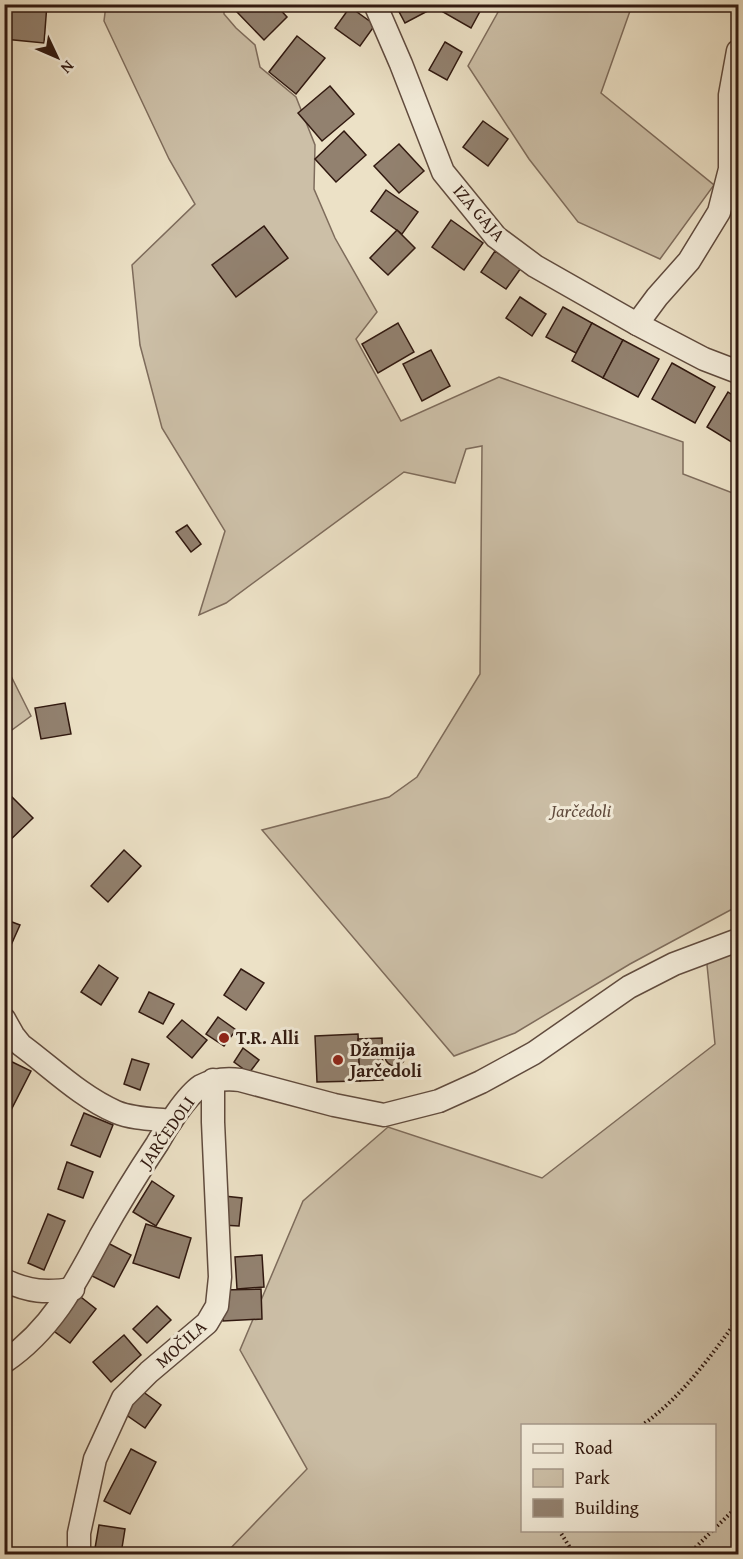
<svg xmlns="http://www.w3.org/2000/svg" width="743" height="1559" font-family="'Gentium Book Plus',serif">
<style>
.green{fill:#ccbfa7;stroke:#7e6c5c;stroke-width:1.5;fill-rule:evenodd}
.building{fill:#92816f;stroke:#311910;stroke-width:1.5}
.lines{fill:none;stroke-linecap:round;stroke-linejoin:round}
.minor-casing{stroke:#604b3e;stroke-width:25}
.path{stroke:#311910;stroke-width:4;stroke-dasharray:1.5 3;stroke-linecap:butt}
.minor{stroke:#f3ecda;stroke-width:22}
.poi-dot{fill:#8f2418;stroke:#f3ecda;stroke-width:2}
.labels{text-anchor:middle;stroke-width:6;stroke-linejoin:round;paint-order:stroke}
.street-label{font-size:18px;fill:#311910;stroke:#f3ecda}
.park-label{font-size:18px;font-style:italic;fill:#604b3d;stroke:#f3ecda}
.poi-label{font-size:18px;font-weight:bold;fill:#311910;stroke:#f3ecda;text-anchor:start}
</style>
<rect width="100%" height="100%" fill="#ece1c6"/>
<filter id="stains"><feTurbulence type="fractalNoise" baseFrequency=".00333" numOctaves="4"/><feColorMatrix values="0 0 0 0 .2 0 0 0 0 .09 0 0 0 0 .02 0 0 0 .5 -.17"/></filter>
<radialGradient id="worn" r=".72"><stop offset=".6" stop-color="#630" stop-opacity="0"/><stop offset="1" stop-color="#630" stop-opacity=".3"/></radialGradient>
<g class="green">
<polygon points="106,5 224,5 224,14 236,28 255,45 260,67 296,97 315,145 314,189 335,238 377,312 356,339 401,421 499,377 683,442 683,474 738,495 738,906 630,964 515,1033 454,1056 262,830 389,797 417,777 480,674 482,446 466,449 455,483 404,472 226,603 199,615 225,531 162,428 140,345 132,265 195,204 169,159 104,21"/>
<polygon points="502,5 644,5 630,11 601,93 714,185 660,259 578,222 529,159 468,66"/>
<polygon points="4,662 31,716 5,735 4,735"/>
<path d="M 738,942 L 738,1554 L 225,1554 L 307,1469 L 240,1350 L 303,1201 L 388,1127 L 542,1178 L 715,1044 L 706,955 ZM 522,1426 L 714,1426 L 714,1530 L 522,1530 Z"/>
</g>
<g class="building">
<polygon points="6,4 47,4 44,43 4,39"/>
<polygon points="242,4 275,4 287,17 264,40 236,11"/>
<polygon points="395,4 438,4 439,5 405,23"/>
<polygon points="447,4 484,4 471,28 443,12"/>
<polygon points="350,7 375,25 360,46 335,28"/>
<polygon points="297,36 325,58 296,94 269,72"/>
<polygon points="445,42 462,52 447,80 429,70"/>
<polygon points="330,86 354,114 322,141 298,113"/>
<polygon points="483,121 508,139 488,166 463,147"/>
<polygon points="344,131 366,155 336,182 315,159"/>
<polygon points="399,144 424,171 399,193 374,166"/>
<polygon points="386,190 418,212 402,234 371,211"/>
<polygon points="451,220 483,243 464,270 432,247"/>
<polygon points="264,226 288,258 236,297 212,265"/>
<polygon points="397,230 415,248 388,275 370,258"/>
<polygon points="495,251 521,268 506,289 481,272"/>
<polygon points="520,297 546,314 532,336 506,318"/>
<polygon points="563,307 592,323 576,353 546,337"/>
<polygon points="398,323 414,352 378,373 362,344"/>
<polygon points="592,323 623,340 603,378 572,361"/>
<polygon points="623,340 659,359 638,397 603,378"/>
<polygon points="431,350 450,386 422,401 403,364"/>
<polygon points="672,363 715,387 695,423 652,399"/>
<polygon points="728,392 738,399 738,446 707,427"/>
<polygon points="187,525 201,544 191,552 176,532"/>
<polygon points="65,703 71,734 41,739 35,708"/>
<polygon points="4,789 33,818 4,846"/>
<polygon points="124,850 141,866 108,902 91,886"/>
<polygon points="4,919 20,925 7,954 4,953"/>
<polygon points="99,965 118,978 101,1005 81,992"/>
<polygon points="241,969 264,983 246,1010 224,995"/>
<polygon points="149,992 174,1004 163,1024 139,1012"/>
<polygon points="218,1017 236,1030 224,1046 206,1034"/>
<polygon points="182,1020 207,1040 192,1058 167,1037"/>
<polygon points="358,1034 360,1081 317,1082 315,1036"/>
<polygon points="382,1038 383,1080 360,1081 358,1039"/>
<circle cx="395" cy="1056" r="10"/>
<polygon points="243,1048 259,1060 249,1073 234,1062"/>
<polygon points="4,1058 31,1071 9,1114 4,1112"/>
<polygon points="132,1059 149,1064 140,1090 124,1084"/>
<polygon points="84,1113 113,1125 100,1157 71,1145"/>
<polygon points="67,1162 93,1172 83,1198 58,1189"/>
<polygon points="152,1181 174,1196 156,1226 133,1212"/>
<polygon points="224,1196 242,1198 239,1226 221,1225"/>
<polygon points="48,1214 65,1221 44,1270 28,1263"/>
<polygon points="146,1224 191,1238 179,1278 133,1263"/>
<polygon points="104,1241 131,1255 114,1287 88,1274"/>
<polygon points="262,1255 264,1287 237,1289 235,1257"/>
<polygon points="261,1289 262,1319 223,1321 222,1290"/>
<polygon points="77,1294 96,1309 70,1343 51,1329"/>
<polygon points="157,1306 171,1320 147,1343 133,1329"/>
<polygon points="124,1335 141,1355 111,1382 93,1362"/>
<polygon points="142,1391 161,1405 145,1428 125,1414"/>
<polygon points="131,1449 156,1462 130,1514 104,1501"/>
<polygon points="99,1525 125,1529 121,1554 94,1554"/>
</g>
<g class="lines">
<g class="minor-casing">
<g id="minor">
<polyline points="375,4 401,64 443,172 496,237 535,266 637,324 704,359 738,372"/>
<polyline points="637,324 657,297 689,261 719,212 730,169 730,95 738,51"/>
<path d="M 4,1019 L 13,1035 L 21,1045 C 51,1067 81,1097 116,1112 C 133,1119 153,1119 171,1121"/>
<path d="M 4,1280 C 29,1292 46,1293 73,1289"/>
<path d="M 4,1362 C 51,1330 74,1286 100,1237 C 118,1205 137,1174 157,1144 C 166,1128 186,1096 201,1086 C 214,1079 226,1078 240,1080 L 334,1105 L 384,1115 L 439,1101 L 481,1082 L 534,1053 L 629,987 L 674,964 L 738,940"/>
<polyline points="79,1554 79,1533 95,1459 123,1398 149,1372 207,1323 217,1306 220,1277 213,1122 213,1080"/>
</g>
</g>
<g class="path">
<path d="M 641,1426 C 681,1398 710,1357 738,1319"/>
<polyline points="714,1529 738,1506"/>
<polyline points="559,1530 574,1554"/>
<polyline points="689,1554 713,1530"/>
</g>
<use href="#minor" class="minor"/>
</g>
<g class="poi-dot">
<circle cx="224" cy="1038" r="6"/>
<circle cx="338" cy="1060" r="6"/>
</g>
<g class="labels">
<g class="street-label">
<text transform="translate(479 213) rotate(49)" y="6">IZA GAJA</text>
<text transform="translate(167 1132) rotate(-55)" y="6">JARČEDOLI</text>
<text transform="translate(181 1344) rotate(-42)" y="6">MOČILA</text>
</g>
<g class="park-label">
<text x="581" y="817">Jarčedoli</text>
</g>
<g class="poi-label">
<text x="236" y="1044">T.R. Alli</text>
<text x="350" y="1056">Džamija<tspan x="350" dy="21">Jarčedoli</tspan></text>
</g>
</g>
<rect width="743" height="1559" fill="none" stroke="#ece1c6" stroke-width="24"/>
<rect x="6" y="6" width="731" height="1547" fill="none" stroke="#311910" stroke-width="3"/>
<rect x="12" y="12" width="719" height="1535" fill="none" stroke="#311910" stroke-width="1.5"/>
<rect x="521" y="1424" width="195" height="108" fill="#f3ecda" stroke="#a59889" stroke-width="1.5"/>
<rect x="533" y="1444" width="30" height="9" fill="#f3ecda" stroke="#a59889" stroke-width="1.5"/>
<text x="575" y="1454" font-size="18" fill="#311910">Road</text>
<rect x="533" y="1469" width="30" height="18" fill="#ccbfa7" stroke="#a59889" stroke-width="1.5"/>
<text x="575" y="1484" font-size="18" fill="#311910">Park</text>
<rect x="533" y="1499" width="30" height="18" fill="#92816f" stroke="#a59889" stroke-width="1.5"/>
<text x="575" y="1514" font-size="18" fill="#311910">Building</text>
<g transform="translate(57 57) rotate(134)" stroke="#f3ecda" stroke-width="4.5" paint-order="stroke">
<path d="M0-4.5L10 22L0 15L-10 22Z" fill="#311910"/>
<text y="-9" font-size="16" font-weight="bold" text-anchor="middle" fill="#311910">N</text>
</g>
<rect width="100%" height="100%" filter="url(#stains)"/>
<rect width="100%" height="100%" fill="url(#worn)"/>
</svg>
